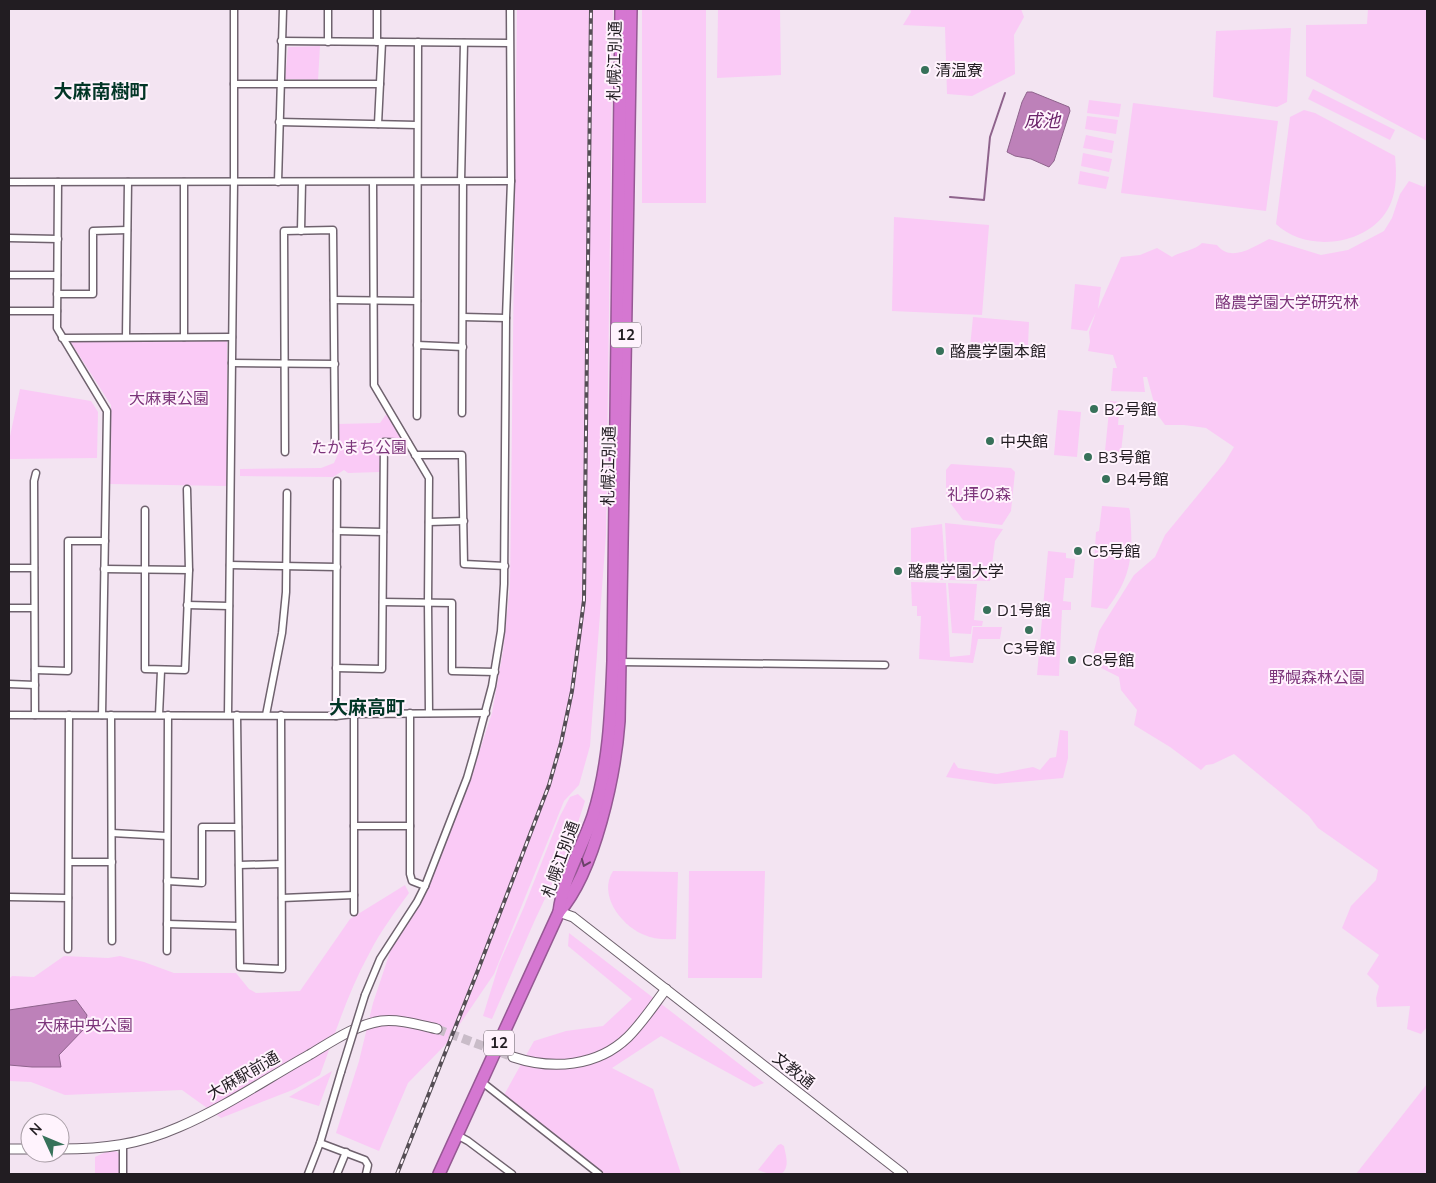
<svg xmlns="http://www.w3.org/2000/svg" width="1436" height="1183" font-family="'Nunito Sans','Noto Sans JP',sans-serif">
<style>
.green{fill:#facaf6}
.water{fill:#bd81b9;stroke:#8e638c}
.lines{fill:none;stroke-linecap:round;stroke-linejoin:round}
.stream{stroke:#8e638c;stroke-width:2}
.secondary-tunnel{stroke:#c9bcc8;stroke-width:9;stroke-dasharray:9 4.5;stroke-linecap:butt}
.street-casing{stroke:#6f626e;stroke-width:9}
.secondary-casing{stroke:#6f626e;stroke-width:11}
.highway-casing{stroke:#965894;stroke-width:14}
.street{stroke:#fff;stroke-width:6}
.secondary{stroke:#fff;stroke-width:9}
.highway{stroke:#d577d1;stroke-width:11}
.rail-casing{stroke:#554e55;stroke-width:4}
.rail{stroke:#fff3fd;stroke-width:2;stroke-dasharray:5.5;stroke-linecap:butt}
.street-bridge-casing{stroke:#6f626e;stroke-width:9;stroke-linecap:butt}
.street-bridge{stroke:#fff;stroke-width:6}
.oneway{stroke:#6a4168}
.poi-dot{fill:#37715a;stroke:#fff3fd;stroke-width:2}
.labels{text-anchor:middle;stroke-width:4;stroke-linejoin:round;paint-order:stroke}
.shield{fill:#fff3fd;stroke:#645d64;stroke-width:1}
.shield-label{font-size:15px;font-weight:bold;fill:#221d22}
.street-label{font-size:16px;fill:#221d22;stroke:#fff3fd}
.poi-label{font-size:16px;fill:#221d22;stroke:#fff3fd;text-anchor:start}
.park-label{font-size:16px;fill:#7c347a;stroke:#fff3fd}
.water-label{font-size:18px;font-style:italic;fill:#6c246a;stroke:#fff3fd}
.quarter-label{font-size:19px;font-weight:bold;fill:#023626;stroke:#fff3fd}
</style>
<rect width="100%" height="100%" fill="#f3e4f2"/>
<g class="green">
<polygon points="517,9 613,9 606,535 590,746 579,785 564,801 494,974 447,1043 408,1083 379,1151 336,1133 359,1061 373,1003 392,946 423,884 456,812 473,771 492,713 503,651 510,585"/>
<rect x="642" y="9" width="64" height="194"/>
<polygon points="718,9 780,9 781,75 717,78"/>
<polygon points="910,9 1021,9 1024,17 1014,35 1015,74 972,96 947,94 945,27 903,25 911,12"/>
<polygon points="1368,9 1427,9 1427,141 1306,76 1306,25 1367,24"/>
<polygon points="1291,28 1287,102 1277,107 1213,97 1216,31"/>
<polygon points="320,46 318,80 285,79 288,47"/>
<polygon points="1313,89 1395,130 1390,140 1308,99"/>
<polygon points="1089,100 1121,104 1119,117 1087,113"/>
<polygon points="1133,103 1278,121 1266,211 1121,193"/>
<path d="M 1304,110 L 1315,113 L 1395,156 C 1397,176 1397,198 1384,215 C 1360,247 1304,251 1276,224 L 1290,117 Z"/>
<polygon points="1087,116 1118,120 1116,134 1085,129"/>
<polygon points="1086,135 1114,141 1112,153 1083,148"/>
<polygon points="1083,153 1112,159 1109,172 1081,166"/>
<polygon points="1080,171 1109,177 1106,189 1078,184"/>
<path d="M 1409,181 L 1424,187 L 1427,181 L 1427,1027 L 1421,1034 L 1407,1029 L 1410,1006 L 1377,1007 L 1376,998 L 1379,986 L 1367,974 L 1379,955 L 1342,928 L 1351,906 L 1376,880 L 1378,870 L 1318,828 L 1309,816 L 1234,754 L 1213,764 L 1206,765 L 1201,770 L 1170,747 L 1134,725 L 1137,710 L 1121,690 L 1119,677 L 1091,663 L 1099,631 L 1134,575 L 1155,557 L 1165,535 L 1225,462 L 1234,447 L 1206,428 L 1184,425 L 1165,425 L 1157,414 L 1147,377 L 1143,377 L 1145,392 L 1111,391 L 1113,368 L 1117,368 L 1113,355 L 1088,351 L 1090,342 L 1089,332 L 1096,312 L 1087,331 L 1071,329 L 1075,284 L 1101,287 L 1098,309 L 1121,257 L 1140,255 L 1157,248 L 1172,257 C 1181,251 1194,251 1202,243 L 1217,245 C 1231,263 1253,247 1269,239 L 1321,255 L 1348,250 L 1384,231 L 1392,218 L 1400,194 Z"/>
<polygon points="894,217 989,225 982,315 892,311"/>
<polygon points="973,317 1029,322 1028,345 1012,355 988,352 970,347"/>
<polygon points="227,338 227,486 110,484 111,405 70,341"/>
<polygon points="20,389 91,401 98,412 97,458 9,459 9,441"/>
<polygon points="1110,401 1120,402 1118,425 1124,425 1121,452 1105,451"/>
<polygon points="1058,410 1081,412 1077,457 1054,455"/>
<polygon points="387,413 402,438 400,440 381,440 380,472 348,473 344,470 333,477 240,476 240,469 321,468 334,463 338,454 337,424 380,423"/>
<polygon points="951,464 1011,468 1015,472 1011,511 1002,525 963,520 946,497 946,470"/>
<path d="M 1102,506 L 1129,508 L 1130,511 C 1133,553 1133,575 1107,609 L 1091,607 L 1096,532 L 1099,531 Z"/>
<polygon points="945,523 1003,529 995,541 990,581 948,580"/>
<polygon points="942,524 946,580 911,580 911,528"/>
<polygon points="1048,551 1066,553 1066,558 1075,559 1073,578 1065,578 1063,601 1071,602 1071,610 1062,610 1059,676 1037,675"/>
<polygon points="911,582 946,583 950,657 970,655 973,627 1002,627 1000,639 978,639 973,663 919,659 921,616 917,616 917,606 912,606"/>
<polygon points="948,583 977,584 974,620 983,621 982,626 972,626 971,634 952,633"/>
<polygon points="1060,730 1068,731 1068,758 1063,778 995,784 946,777 954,762 958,768 997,774 1033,767 1040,770 1050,758 1056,757"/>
<polygon points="578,794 585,801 572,841 534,922 492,1019 483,1016 499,964 524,907 560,816 570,797"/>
<path d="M 613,871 L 678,872 L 676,939 C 664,940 653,939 642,934 C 620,924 598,894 613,871 Z"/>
<polygon points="689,871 765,871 762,978 688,978"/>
<path d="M 405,885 L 409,893 C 395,912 380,932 369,954 C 348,992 335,1034 320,1075 L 295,1089 L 221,1118 L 182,1090 L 65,1095 L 31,1082 L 9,1081 L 9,979 L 12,976 L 34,977 L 64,956 L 108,958 L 120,956 L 144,962 L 174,973 L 236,973 L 249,989 L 256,993 L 300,991 L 350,919 Z"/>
<polygon points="569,933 764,1083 754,1087 661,1036 612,1068 653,1089 681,1174 605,1174 504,1095 534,1041 566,1031 603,1026 632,999 568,946"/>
<polygon points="332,1071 319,1106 289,1097 294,1094"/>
<polygon points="1427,1084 1427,1174 1356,1174"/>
<path d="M 781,1144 L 784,1146 C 785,1152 788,1161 786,1167 C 783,1180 766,1173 758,1170 L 778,1145 Z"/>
<path d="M 114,1150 C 124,1155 121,1165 119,1174 L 95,1174 L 95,1157 L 108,1151 Z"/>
</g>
<g class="water">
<polygon points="1027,92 1032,92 1069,107 1070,111 1054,161 1049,167 1031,159 1015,156 1007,152 1022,102"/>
<polygon points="76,1000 87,1015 84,1029 59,1055 61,1067 32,1067 9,1065 9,1010"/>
</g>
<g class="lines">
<polyline class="stream" points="950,197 984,200 990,137 1005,93"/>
<polyline class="secondary-tunnel" points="437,1029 513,1057"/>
<g class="street-casing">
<g id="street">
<polyline points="281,41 509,43"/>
<polyline points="328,42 328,9"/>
<polyline points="377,42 377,9"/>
<polyline points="234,84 380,84"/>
<polyline points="279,122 417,125"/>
<polyline points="378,124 382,42"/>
<polyline points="461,181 464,43"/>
<polyline points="9,182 511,181"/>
<polyline points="58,182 57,328 107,411 102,715"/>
<polyline points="184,182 184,337"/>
<polyline points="278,182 283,9"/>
<polyline points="373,182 374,385 429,478 428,603 429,713"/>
<polyline points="301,231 302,182"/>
<polyline points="9,238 58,239"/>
<polyline points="9,275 57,275"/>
<polyline points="57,294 93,294 93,231 127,230"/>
<polyline points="334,300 417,301"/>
<polyline points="9,311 57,311"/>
<polyline points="463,317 506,318"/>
<polyline points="126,337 128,182"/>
<polyline points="62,338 232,337"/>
<polyline points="417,345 463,347"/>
<polyline points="232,363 335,364"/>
<polyline points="462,413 463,181"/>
<polyline points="417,416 418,42"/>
<polyline points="285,452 284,231 333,230 335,449"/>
<polyline points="415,455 462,455 464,564 505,566"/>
<polyline points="145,510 145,669 185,670 189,570 187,489"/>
<polyline points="429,522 464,521"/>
<polyline points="337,531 383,532"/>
<polyline points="230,565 337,567"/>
<polyline points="9,568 34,568"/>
<polyline points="104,569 189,570"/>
<polyline points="383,602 452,603 452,671 495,672"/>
<polyline points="187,605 229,606"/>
<polyline points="9,608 34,608"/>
<polyline points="619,662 885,665"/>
<polyline points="336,668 382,669 384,442 408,443"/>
<polyline points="35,670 68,671 68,541 105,541"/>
<polyline points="9,684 35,685"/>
<polyline points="410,713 410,874 412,881 425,886"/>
<polyline points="9,715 336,716 354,714 486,713"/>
<polyline points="35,715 34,481 36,473"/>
<polyline points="111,715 112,941"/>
<polyline points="159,715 161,671"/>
<polyline points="228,715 234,182 234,9"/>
<polyline points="237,715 240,967 282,969 281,715"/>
<polyline points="266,715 282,633 286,592 287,493"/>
<polyline points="336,716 337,481"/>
<polyline points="354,826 410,826"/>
<polyline points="112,833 167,836"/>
<polyline points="69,862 112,862"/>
<polyline points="239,865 281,864"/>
<polyline points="167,881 202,883 202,827 238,827"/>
<polyline points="9,897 68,898"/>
<polyline points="282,898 354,895"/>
<polyline points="354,912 354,714"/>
<polyline points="167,924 239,926"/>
<polyline points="68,949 69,715"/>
<polyline points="167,951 168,715"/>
<polyline points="365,995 380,959 417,902 425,886 467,778 474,754 492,686 501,631 504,584 506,318 511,181 510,9"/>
<polyline points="482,1082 599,1174"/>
<polyline points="457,1135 468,1141 512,1174"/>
<polyline points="320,1143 365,1160 368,1165 366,1174"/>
<polyline points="123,1174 123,1145"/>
<polyline points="308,1174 320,1143 341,1072"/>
<polyline points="337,1174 346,1152"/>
</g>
</g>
<g class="secondary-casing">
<g id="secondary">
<polyline points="559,912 573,917 903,1174"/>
<path d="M 513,1057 C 552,1070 597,1067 628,1037 C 642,1023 654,1005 666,989"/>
<polyline points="9,1149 30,1149"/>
<path d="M 60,1149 C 104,1149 138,1145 179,1127 C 222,1109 268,1078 309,1055 C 331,1042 355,1025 381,1021 C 400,1019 419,1025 437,1029"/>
</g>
</g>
<g class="highway-casing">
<g id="highway">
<path d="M 559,912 C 595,871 615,775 619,721 L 631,9"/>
<path d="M 439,1174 L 559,912 C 563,878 582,848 593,816 C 609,766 611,713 613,661 L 621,9"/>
</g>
</g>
<use href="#street" class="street"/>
<use href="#secondary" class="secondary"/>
<use href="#highway" class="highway"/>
<g class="rail-casing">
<polyline id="rail" points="397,1174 478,970 549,785 561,743 572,691 584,600 591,9"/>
</g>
<use href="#rail" class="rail"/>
<g class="street-bridge-casing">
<polyline id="street-bridge" points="341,1072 365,995"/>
</g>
<use href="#street-bridge" class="street-bridge"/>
</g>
<defs><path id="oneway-chevron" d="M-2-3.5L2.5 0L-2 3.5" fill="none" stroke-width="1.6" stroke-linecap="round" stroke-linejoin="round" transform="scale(1.25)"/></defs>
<use class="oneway" href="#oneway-chevron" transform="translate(585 863) rotate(112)"/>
<g class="poi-dot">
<circle cx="925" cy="70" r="5"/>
<circle cx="940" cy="351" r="5"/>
<circle cx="1094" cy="409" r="5"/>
<circle cx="990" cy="441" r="5"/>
<circle cx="1088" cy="457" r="5"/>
<circle cx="1106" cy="479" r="5"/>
<circle cx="1078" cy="551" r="5"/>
<circle cx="898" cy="571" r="5"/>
<circle cx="987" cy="610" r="5"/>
<circle cx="1029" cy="630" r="5"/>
<circle cx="1072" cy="660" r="5"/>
</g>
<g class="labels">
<g class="shield">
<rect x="611" y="322.5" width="30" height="25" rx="4"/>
<rect x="484" y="1030.5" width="30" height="25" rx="4"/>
</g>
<g class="shield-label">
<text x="626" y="340">12</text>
<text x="499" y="1048">12</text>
</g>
<g class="street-label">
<text transform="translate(614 61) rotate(-89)" y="6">札幌江別通</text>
<text transform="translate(608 466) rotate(-89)" y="6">札幌江別通</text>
<text transform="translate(560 859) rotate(-70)" y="6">札幌江別通</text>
<text transform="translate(794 1070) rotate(38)" y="6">文教通</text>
<text transform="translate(243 1075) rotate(-30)" y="6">大麻駅前通</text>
</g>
<g class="poi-label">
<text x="935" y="76">清温寮</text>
<text x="950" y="357">酪農学園本館</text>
<text x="1104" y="415">B2号館</text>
<text x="1000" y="447">中央館</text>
<text x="1098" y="463">B3号館</text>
<text x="1116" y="485">B4号館</text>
<text x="1088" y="557">C5号館</text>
<text x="908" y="577">酪農学園大学</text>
<text x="997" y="616">D1号館</text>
<text x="1029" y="654" text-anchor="middle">C3号館</text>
<text x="1082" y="666">C8号館</text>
</g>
<g class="park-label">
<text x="1287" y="308">酪農学園大学研究林</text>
<text x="169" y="404">大麻東公園</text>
<text x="359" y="453">たかまち公園</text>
<text x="979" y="500">礼拝の森</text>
<text x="1317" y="683">野幌森林公園</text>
<text x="85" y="1031">大麻中央公園</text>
</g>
<g class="water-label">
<text x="1042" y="127">成池</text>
</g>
<g class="quarter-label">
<text x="101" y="98">大麻南樹町</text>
<text x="367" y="714">大麻高町</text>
</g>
</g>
<rect width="1436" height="1183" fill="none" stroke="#221d22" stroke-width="20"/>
<g transform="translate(45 1138) rotate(314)"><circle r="24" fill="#fff3fd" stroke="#a79da5"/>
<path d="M0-4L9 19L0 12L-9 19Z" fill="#37715a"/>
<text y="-8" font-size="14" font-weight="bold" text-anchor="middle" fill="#221d22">N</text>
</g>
</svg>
